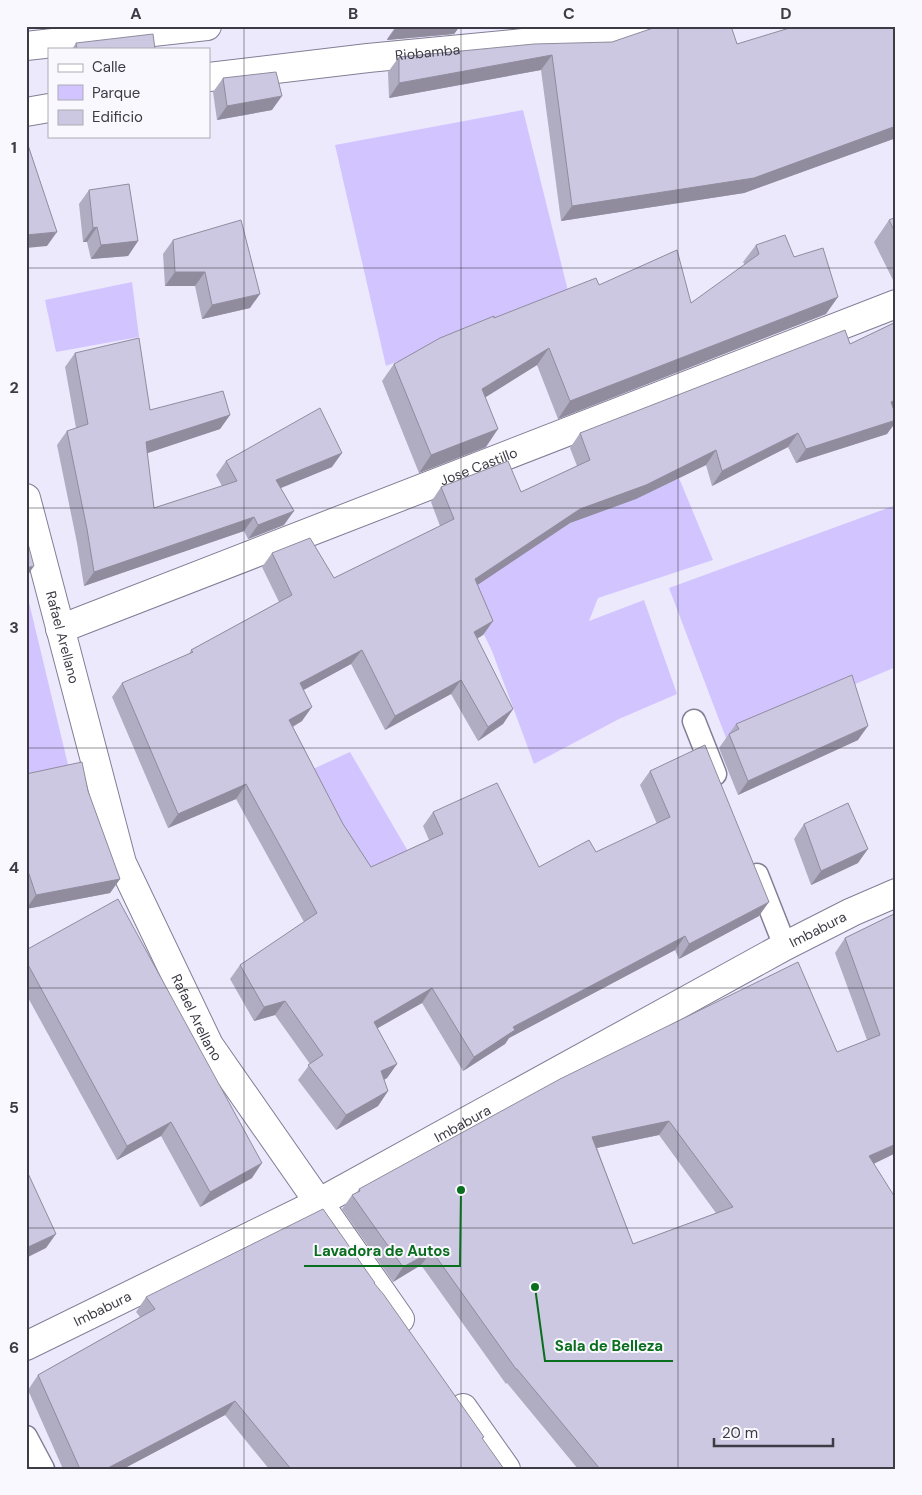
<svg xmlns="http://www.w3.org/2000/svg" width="922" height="1495" font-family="'DM Sans',sans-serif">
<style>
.green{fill:#d2c5ff}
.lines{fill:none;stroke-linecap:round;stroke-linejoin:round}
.service-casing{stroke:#837e95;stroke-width:25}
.pedestrian-casing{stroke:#837e95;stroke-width:30}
.minor-casing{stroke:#837e95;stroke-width:30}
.secondary-casing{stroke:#837e95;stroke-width:30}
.service{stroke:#fff;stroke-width:22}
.pedestrian{stroke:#fff;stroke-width:28}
.minor{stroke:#fff;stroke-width:28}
.secondary{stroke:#fff;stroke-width:28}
.wall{fill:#b0acc2;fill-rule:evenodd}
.shaded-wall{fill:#908c9e}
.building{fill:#cdc8e1;stroke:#908c9e;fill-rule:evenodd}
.grid{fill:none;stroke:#3d3b45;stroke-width:1;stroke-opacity:0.55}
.labels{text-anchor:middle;stroke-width:4;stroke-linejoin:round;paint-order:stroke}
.street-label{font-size:14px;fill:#3d3b45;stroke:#f9f8fe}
.leader{fill:none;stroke:#096e1d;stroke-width:2}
.callout-dot{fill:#096e1d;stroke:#f9f8fe;stroke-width:2}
.callout-label{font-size:15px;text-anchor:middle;font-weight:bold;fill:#096e1d;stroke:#f9f8fe;stroke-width:4;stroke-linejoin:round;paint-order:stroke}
.neatline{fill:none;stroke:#3d3b45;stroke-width:2}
.grid-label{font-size:16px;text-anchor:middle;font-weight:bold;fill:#3d3b45}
</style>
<rect width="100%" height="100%" fill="#ede9fd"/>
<g class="green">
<polygon points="523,110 569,295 386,366 335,145"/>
<polygon points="132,282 139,337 56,352 45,300"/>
<polygon points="679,478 713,560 598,598 589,621 644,600 677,694 619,719 534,764 492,651 467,600 463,584 570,523 636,499"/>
<polygon points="896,505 896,667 726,738 669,588"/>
<polygon points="26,590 71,777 26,784"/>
<polygon points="350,752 412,858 361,881 300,775"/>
</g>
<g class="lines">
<g class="service-casing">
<g id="service">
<polyline points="694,721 715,774"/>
<polyline points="757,875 785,946"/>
<polyline points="26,1437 43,1469"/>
</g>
</g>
<g class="pedestrian-casing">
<polyline id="pedestrian" points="26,46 207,26"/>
</g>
<g class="minor-casing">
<g id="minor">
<path id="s1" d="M 209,77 L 368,58 L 523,43 L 597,42 L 645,26"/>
<polyline points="26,112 49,108"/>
<path id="s2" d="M 60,629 L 896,304"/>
<path id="s3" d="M 26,1346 L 318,1203 L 785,946 L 852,912 L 896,893"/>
</g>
</g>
<g class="secondary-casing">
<g id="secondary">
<path id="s4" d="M 26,498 L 122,863 L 209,1045 L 400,1319"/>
<polyline points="463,1408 506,1469"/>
</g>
</g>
<use href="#service" class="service"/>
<use href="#pedestrian" class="pedestrian"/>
<use href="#minor" class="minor"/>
<use href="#secondary" class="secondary"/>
</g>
<g class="wall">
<polygon points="396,26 460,26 454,34 387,40 387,39"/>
<polygon points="896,26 896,138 744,193 561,221 541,70 389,98 388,72 399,57 612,42 737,44"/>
<polygon points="76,43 155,49 72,49"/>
<polygon points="223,78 272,110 217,120 213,92"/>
<polygon points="89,190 138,241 128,256 91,259 87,242 83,242 79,204"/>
<polygon points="896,217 896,286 874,242 889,220"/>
<polygon points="173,240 250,308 202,319 195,286 165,286 163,254"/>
<polygon points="756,245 794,257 826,314 558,419 537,365 485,397 486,447 419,473 382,381 394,364 494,318 599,285 691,303 745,265 743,262"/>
<polygon points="896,322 896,412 894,412 887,434 796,463 788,447 712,486 706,465 636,499 570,523 477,585 493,621 483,635 477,639 513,709 503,724 478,741 451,694 385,730 351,664 303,690 302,721 293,727 343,824 371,867 429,840 423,826 433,812 539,867 596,852 657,824 640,785 650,771 759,916 679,959 675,950 509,1038 505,1044 463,1071 422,1003 377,1028 397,1064 387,1078 384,1080 388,1091 378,1106 336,1130 298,1080 310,1064 275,1015 254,1021 230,979 240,965 304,922 236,799 168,828 112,697 122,683 189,654 191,650 279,602 262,567 272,553 334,578 440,526 431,502 441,487 521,492 577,466 570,448 580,433 850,344"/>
<polygon points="75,353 150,410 230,415 220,429 147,453 154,508 222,486 216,475 226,461 332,467 281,488 284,525 248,539 244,531 84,586 77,543 57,445 67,431 76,428 65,367"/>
<polygon points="736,724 858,740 738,795 719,748"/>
<polygon points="26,774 88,791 120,879 110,893 26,909"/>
<polygon points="804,824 858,863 811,885 794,839"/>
<path d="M 896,913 L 874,1164 L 896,1469 L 578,1469 L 507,1383 L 506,1384 L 421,1265 L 393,1282 L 342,1209 L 352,1195 L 357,1192 L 359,1189 L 837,1052 L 867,1040 L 835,953 L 845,938 ZM 659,1135 L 716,1213 L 633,1244 L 597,1148 Z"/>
<polygon points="26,950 252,1178 200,1207 161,1136 117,1160 26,994"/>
<polygon points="375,1283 374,1284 482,1440 504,1469 269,1469 225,1415 123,1469 63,1469 28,1390 38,1375 140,1317 136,1312 146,1297"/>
</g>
<g class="shaded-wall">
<polygon points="397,26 460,26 454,34 387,40"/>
<polygon points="536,26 595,26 536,27"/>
<polygon points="552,55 541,70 389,98 399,83"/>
<polygon points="282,96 272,110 217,120 227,106"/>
<polygon points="896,126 896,138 744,193 561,221 572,206"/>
<polygon points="97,227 87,242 83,242 93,228"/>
<polygon points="57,232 47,246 26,248 26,235"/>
<polygon points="138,241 128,256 91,259 101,245"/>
<polygon points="175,272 205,272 195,286 165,286"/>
<polygon points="260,294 250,308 202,319 212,305"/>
<polygon points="838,297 826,314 558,419 570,401"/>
<polygon points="549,348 537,365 470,407 482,389"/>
<polygon points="896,400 896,412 881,416 891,402"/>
<polygon points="230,415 220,429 136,457 146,442"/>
<polygon points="896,420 896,422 887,434 796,463 806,449"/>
<polygon points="498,429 486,447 419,473 431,455"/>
<polygon points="798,433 788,447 712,486 722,471"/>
<polygon points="716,450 706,465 636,499 570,523 464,594 475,579 580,509"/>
<polygon points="342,453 332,467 266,494 276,480"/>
<polygon points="294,511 284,525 248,539 258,525"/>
<polygon points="254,517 244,531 84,586 94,572"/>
<polygon points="34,566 26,578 26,568"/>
<polygon points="493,621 483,635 464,646 474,632"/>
<polygon points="362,650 351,664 289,698 300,683"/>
<polygon points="461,680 451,694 385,730 395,716"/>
<polygon points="312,707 302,721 279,734 289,720"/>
<polygon points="513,709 503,724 478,741 488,727"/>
<polygon points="868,726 858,740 738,795 748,781"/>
<polygon points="246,784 236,799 168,828 178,814"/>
<polygon points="868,849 858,863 811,885 821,871"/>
<polygon points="120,879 110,893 26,909 36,895"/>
<polygon points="769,902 759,916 679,959 689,944"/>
<polygon points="685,936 675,950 509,1038 505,1044 463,1071 474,1057 513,1027"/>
<polygon points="432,988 422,1003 364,1036 374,1022"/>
<polygon points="285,1001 275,1015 254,1021 264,1007"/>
<polygon points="397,1064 387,1078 371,1086 381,1071"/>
<polygon points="388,1091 378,1106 336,1130 346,1115"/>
<polygon points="669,1121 659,1135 582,1151 592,1137"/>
<polygon points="171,1122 161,1136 117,1160 127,1146"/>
<polygon points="896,1144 896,1153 859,1171 869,1156"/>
<polygon points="262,1163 252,1178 200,1207 210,1192"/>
<polygon points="56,1234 46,1248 26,1258 26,1248"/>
<polygon points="432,1251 421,1265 393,1282 403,1267"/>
<polygon points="235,1401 225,1415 123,1469 106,1469"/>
</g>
<g class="building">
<polygon points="659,26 731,26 737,44 796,26 896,26 896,126 754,178 572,206 552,55 399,83 399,57 534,44 612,42"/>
<polygon points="153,34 155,49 77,49 76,43"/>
<polygon points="276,72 282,96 227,106 223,78"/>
<polygon points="26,139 57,232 26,235"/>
<polygon points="129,184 138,241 101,245 97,227 93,228 89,190"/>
<polygon points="896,217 896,234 889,220"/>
<polygon points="241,220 260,294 212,305 205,272 175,272 173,240"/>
<polygon points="785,235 794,257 823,248 838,297 570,401 549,348 482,389 498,429 431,455 394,364 440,338 494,316 494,318 596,278 599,285 677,250 691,303 759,254 756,245"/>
<polygon points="896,322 896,400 891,402 896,416 896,420 806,449 798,433 722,471 716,450 646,485 580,509 475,579 493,621 474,632 513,709 488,727 461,680 395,716 362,650 300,683 312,707 289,720 343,824 371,867 443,834 433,812 497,783 539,867 589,840 596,852 670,817 650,771 705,745 769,902 689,944 685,936 513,1027 515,1030 474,1057 432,988 374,1022 397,1064 381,1071 388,1091 346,1115 308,1065 323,1055 285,1001 264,1007 240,965 317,913 246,784 178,814 122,683 193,652 191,650 292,595 272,553 310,538 334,578 454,519 441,487 508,461 521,492 590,460 580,433 845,330 850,344"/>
<polygon points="139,338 150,410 223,391 230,415 146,442 154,508 237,481 226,461 320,408 342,453 276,480 294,511 258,525 254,517 94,572 87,529 67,431 88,424 75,353"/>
<polygon points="26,536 34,566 26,568"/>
<polygon points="852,675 868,726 748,781 729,734 739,729 736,724"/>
<polygon points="82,762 88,791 120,879 36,895 26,865 26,774"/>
<polygon points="848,803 868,849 821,871 804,824"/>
<polygon points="118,899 262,1163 210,1192 171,1122 127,1146 26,961 26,950"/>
<path d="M 896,913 L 896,1144 L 869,1156 L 896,1199 L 896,1469 L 600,1469 L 517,1369 L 516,1369 L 432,1251 L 403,1267 L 352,1195 L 360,1191 L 359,1189 L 560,1079 L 798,962 L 837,1052 L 880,1035 L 845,938 ZM 669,1121 L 733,1207 L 633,1244 L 592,1137 Z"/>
<polygon points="26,1169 56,1234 26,1248"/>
<polygon points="323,1209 375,1283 374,1283 384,1295 484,1437 482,1438 504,1469 291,1469 235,1401 106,1469 80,1469 38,1375 155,1309 146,1297"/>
</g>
<path class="grid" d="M 244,26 L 244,1469M 461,26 L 461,1469M 678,26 L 678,1469M 26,268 L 896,268M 26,508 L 896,508M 26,748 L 896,748M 26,988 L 896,988M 26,1228 L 896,1228"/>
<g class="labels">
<g class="street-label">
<text dy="5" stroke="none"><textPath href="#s1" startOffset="220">Riobamba</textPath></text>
<text dy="5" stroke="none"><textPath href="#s2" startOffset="449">Jose Castillo</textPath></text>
<text dy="5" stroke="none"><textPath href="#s4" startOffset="144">Rafael Arellano</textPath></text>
<text dy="5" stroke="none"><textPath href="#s3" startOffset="895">Imbabura</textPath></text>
<text dy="5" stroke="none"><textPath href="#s4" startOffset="549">Rafael Arellano</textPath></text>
<text dy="5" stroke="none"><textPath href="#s3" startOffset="490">Imbabura</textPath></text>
<text dy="5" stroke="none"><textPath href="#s3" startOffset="85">Imbabura</textPath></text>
</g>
</g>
<path class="leader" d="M461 1190L460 1266H304M535 1287L545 1361H673"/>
<g class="callout-dot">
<circle cx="461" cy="1190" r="5"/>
<circle cx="535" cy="1287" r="5"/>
</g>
<g class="callout-label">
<text x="382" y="1256">Lavadora de Autos</text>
<text x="609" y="1351">Sala de Belleza</text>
</g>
<rect width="922" height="1495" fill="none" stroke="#f9f8fe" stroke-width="55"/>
<rect x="48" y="48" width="162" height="90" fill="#f9f8fe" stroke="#aeacb4"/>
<rect x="58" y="64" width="25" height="8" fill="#ffffff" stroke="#aeacb4"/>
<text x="92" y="72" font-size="15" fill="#3d3b45">Calle</text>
<rect x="58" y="85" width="25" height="15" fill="#d2c5ff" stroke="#aeacb4"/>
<text x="92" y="98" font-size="15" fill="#3d3b45">Parque</text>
<rect x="58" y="110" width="25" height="15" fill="#cdc8e1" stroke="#aeacb4"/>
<text x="92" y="122" font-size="15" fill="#3d3b45">Edificio</text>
<path d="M714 1438v8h119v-8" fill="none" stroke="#3d3b45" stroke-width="2.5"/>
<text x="722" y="1438" font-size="15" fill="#3d3b45" stroke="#f9f8fe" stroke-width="4" paint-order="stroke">20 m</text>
<rect x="28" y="28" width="866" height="1440" class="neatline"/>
<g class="grid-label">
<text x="136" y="19">A</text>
<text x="353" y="19">B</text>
<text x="569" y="19">C</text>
<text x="786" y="19">D</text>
<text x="14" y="153">1</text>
<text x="14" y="393">2</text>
<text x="14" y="633">3</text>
<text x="14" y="873">4</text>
<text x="14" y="1113">5</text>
<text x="14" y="1353">6</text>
</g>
</svg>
